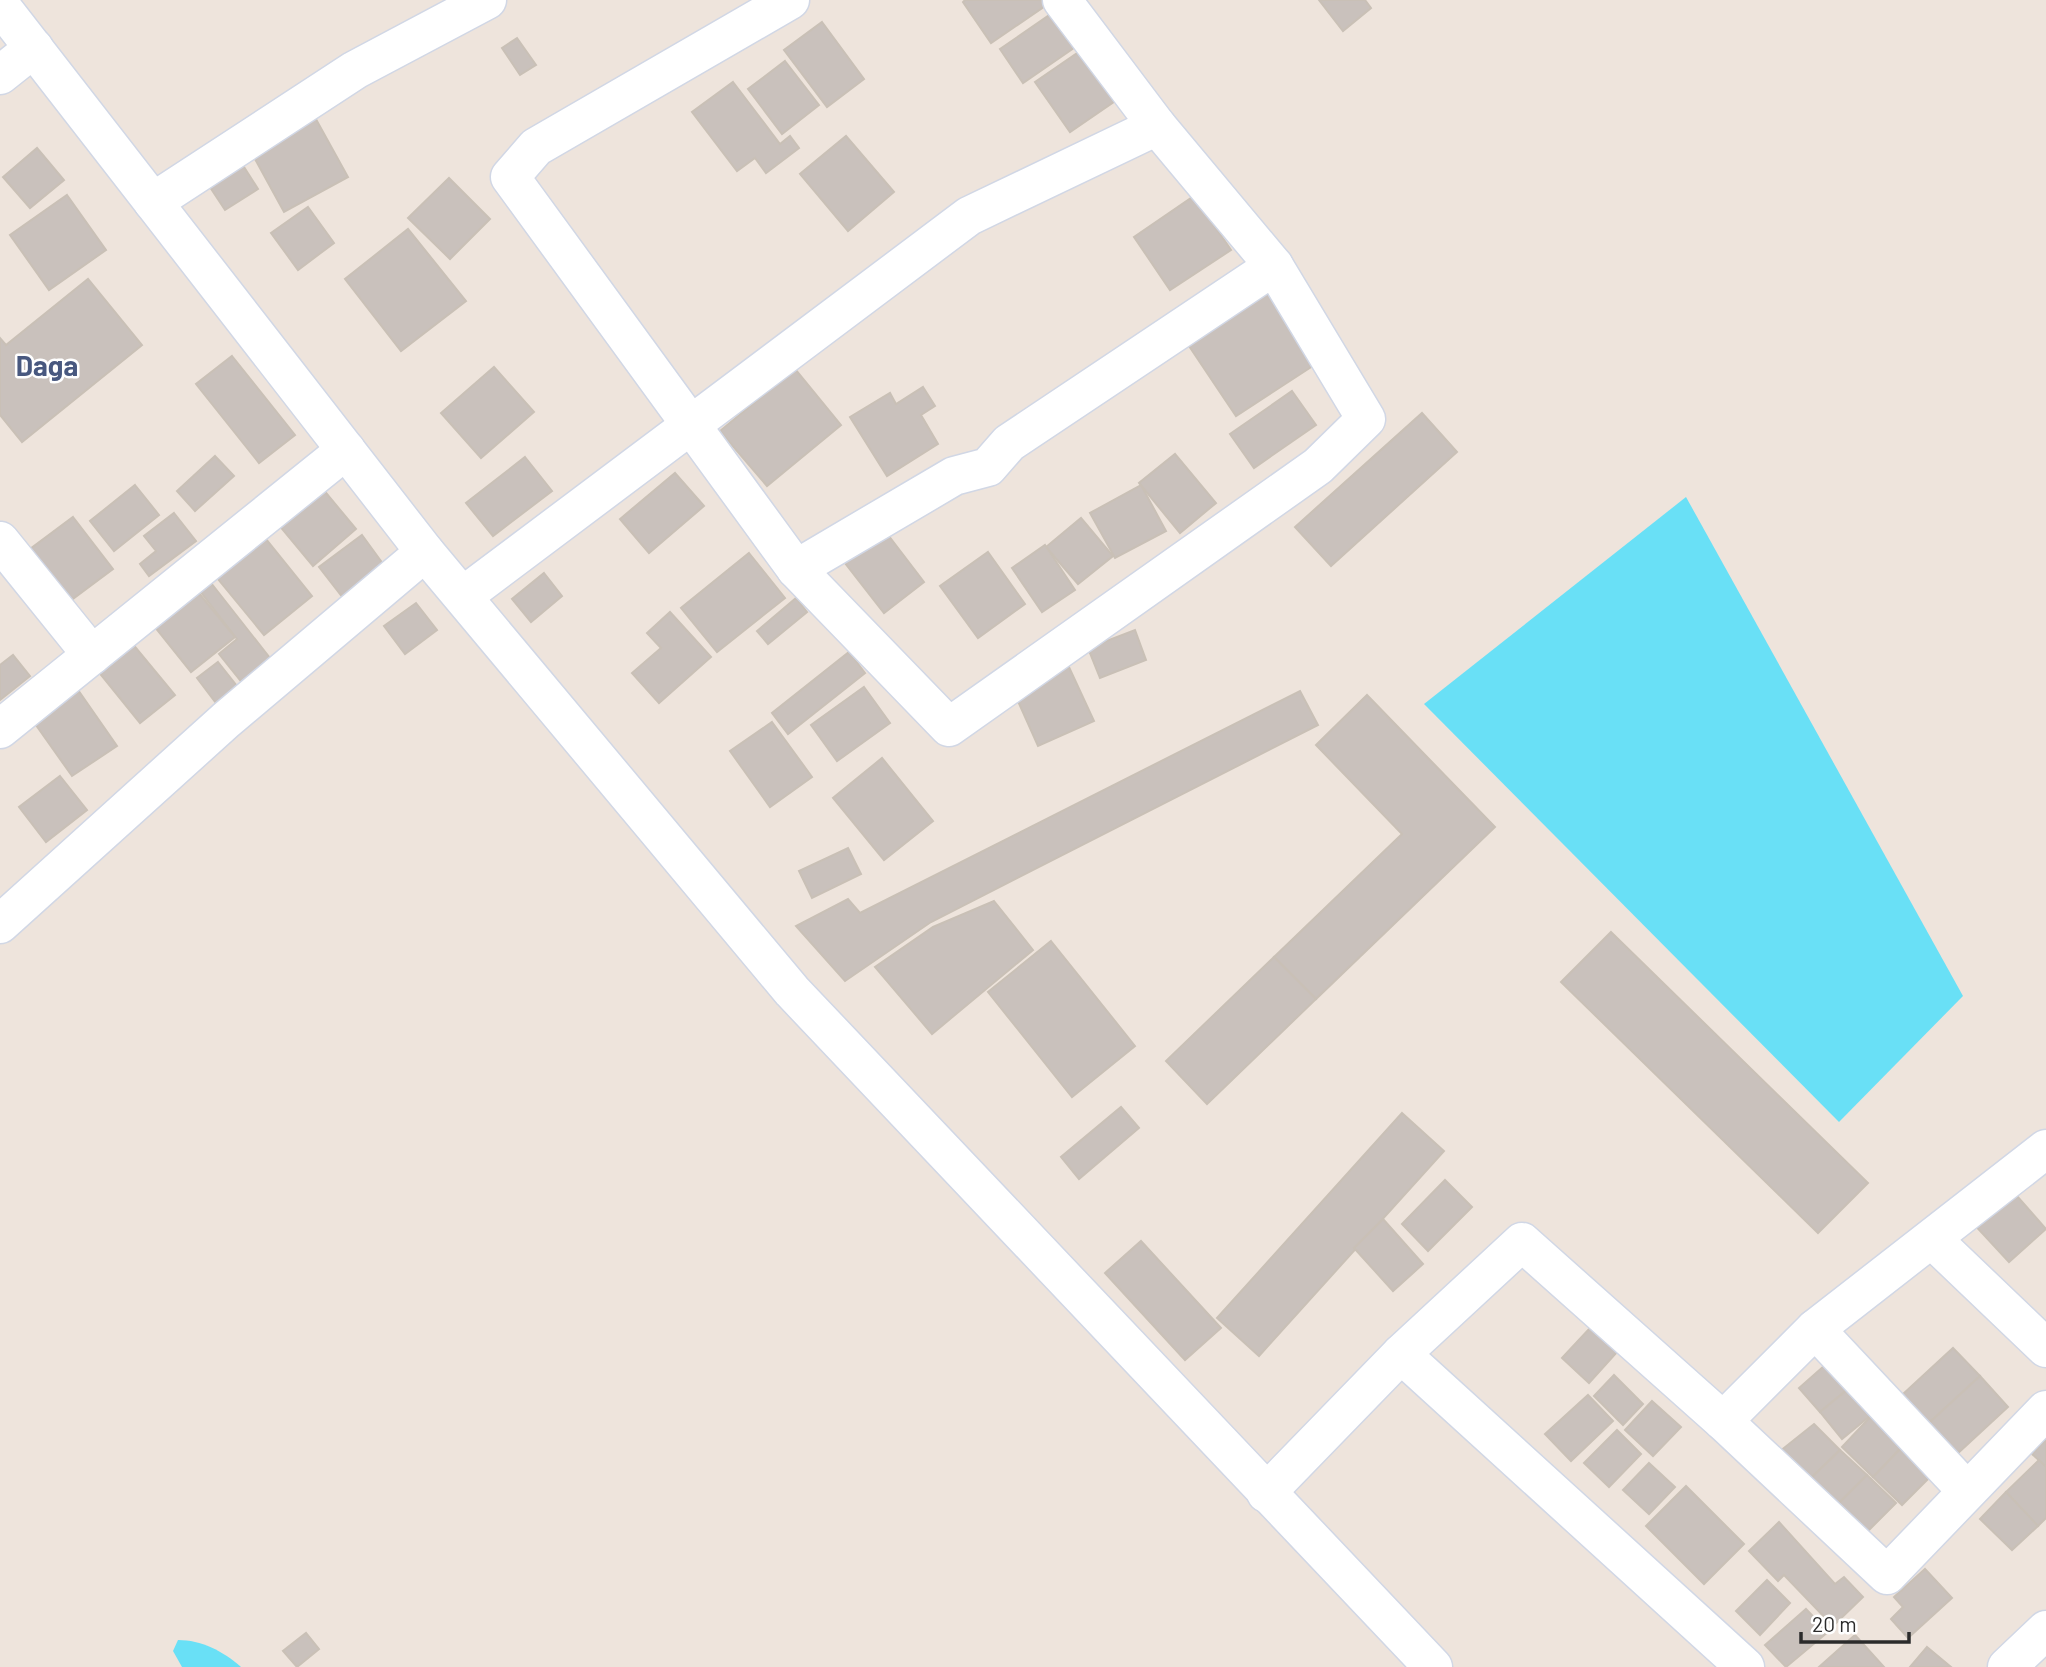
<svg xmlns="http://www.w3.org/2000/svg" width="2046" height="1667" font-family="Barlow,sans-serif">
<style>
.water{fill:#69e0f6}
.building{fill:#c9c1bc;stroke:#c9c0b6;stroke-width:2}
.lines{fill:none;stroke-linecap:round;stroke-linejoin:round}
.minor-casing{stroke:#d1d7e5;stroke-width:41}
.minor{stroke:#fff;stroke-width:38}
.labels{text-anchor:middle;stroke-width:5;stroke-linejoin:round;paint-order:stroke}
.quarter-label{font-size:28px;font-weight:bold;fill:#48587f;stroke:#fff}
</style>
<rect width="100%" height="100%" fill="#eee4dc"/>
<g class="water">
<polygon points="1686,497 1963,996 1839,1122 1424,704"/>
<path d="M 178,1640 C 201,1640 223,1651 241,1667 L 182,1667 L 173,1651 Z"/>
</g>
<g class="building">
<polygon points="965,0 1054,0 991,43 963,2"/>
<polygon points="1319,0 1365,0 1371,8 1343,31"/>
<polygon points="1061,7 1084,41 1023,83 1000,49"/>
<polygon points="822,22 864,79 827,107 784,50"/>
<polygon points="517,38 536,65 520,75 502,48"/>
<polygon points="1089,45 1124,95 1070,132 1035,82"/>
<polygon points="785,61 819,105 782,134 748,89"/>
<polygon points="733,82 780,144 790,136 799,148 766,173 755,158 737,171 692,112"/>
<polygon points="312,112 348,177 284,212 249,148"/>
<polygon points="846,136 894,192 848,231 800,174"/>
<polygon points="37,148 64,180 30,208 3,177"/>
<polygon points="237,156 258,189 225,210 204,178"/>
<polygon points="449,178 490,219 450,259 408,218"/>
<polygon points="67,195 106,250 49,290 10,235"/>
<polygon points="1194,196 1231,250 1170,290 1134,237"/>
<polygon points="308,207 334,243 298,270 271,233"/>
<polygon points="408,229 466,301 401,351 345,279"/>
<polygon points="88,279 142,345 22,442 0,415 0,338 6,345"/>
<polygon points="1272,279 1325,358 1236,416 1183,337"/>
<polygon points="232,356 295,435 259,463 196,384"/>
<polygon points="494,367 534,412 481,458 441,413"/>
<polygon points="795,369 841,425 767,486 720,431"/>
<polygon points="923,387 935,406 921,415 938,444 887,476 850,417 890,393 896,404"/>
<polygon points="1292,391 1316,425 1254,468 1230,434"/>
<polygon points="1422,413 1457,452 1331,566 1295,527"/>
<polygon points="1175,454 1216,503 1180,533 1139,483"/>
<polygon points="215,456 234,476 195,511 177,491"/>
<polygon points="525,457 552,491 493,536 466,503"/>
<polygon points="675,473 704,506 649,553 620,519"/>
<polygon points="317,482 356,529 313,566 273,518"/>
<polygon points="135,485 159,515 114,551 90,521"/>
<polygon points="1141,485 1166,531 1115,558 1090,513"/>
<polygon points="174,513 196,541 149,576 140,564 156,551 144,536"/>
<polygon points="73,517 113,569 66,604 26,552"/>
<polygon points="1081,518 1113,556 1078,584 1046,547"/>
<polygon points="882,527 924,582 884,613 841,558"/>
<polygon points="257,528 312,596 264,635 208,567"/>
<polygon points="362,535 386,568 344,599 319,567"/>
<polygon points="1045,545 1075,590 1042,612 1012,568"/>
<polygon points="988,552 1025,604 978,638 940,586"/>
<polygon points="749,553 785,598 717,652 681,608"/>
<polygon points="544,573 562,596 531,622 512,599"/>
<polygon points="204,574 277,667 248,690 219,654 237,639 193,582"/>
<polygon points="193,586 235,637 191,672 150,621"/>
<polygon points="796,598 807,612 768,644 757,631"/>
<polygon points="416,603 437,630 405,654 384,626"/>
<polygon points="670,612 711,657 659,703 632,673 661,648 647,633"/>
<polygon points="1135,630 1146,660 1100,678 1088,648"/>
<polygon points="131,642 175,695 140,723 97,670"/>
<polygon points="849,652 865,673 788,734 772,713"/>
<polygon points="13,655 30,676 0,700 0,665"/>
<polygon points="218,662 237,686 216,703 197,678"/>
<polygon points="1068,665 1094,721 1038,746 1013,690"/>
<polygon points="76,687 117,746 72,776 31,718"/>
<polygon points="864,687 890,723 837,761 811,725"/>
<polygon points="1300,691 1318,725 931,922 845,981 796,926 848,899 860,913"/>
<polygon points="1367,695 1495,827 1316,999 1274,957 1402,834 1316,745"/>
<polygon points="772,722 812,777 770,807 730,751"/>
<polygon points="882,758 933,821 884,860 833,798"/>
<polygon points="60,776 87,810 46,842 19,807"/>
<polygon points="848,848 861,874 812,898 799,871"/>
<polygon points="994,901 1033,950 932,1034 875,967 933,927"/>
<polygon points="1611,932 1868,1183 1818,1233 1561,982"/>
<polygon points="1051,941 1135,1046 1072,1097 988,992"/>
<polygon points="1274,957 1316,999 1207,1104 1166,1061"/>
<polygon points="1121,1107 1139,1128 1079,1179 1061,1157"/>
<polygon points="1402,1113 1444,1151 1259,1356 1217,1318"/>
<polygon points="1445,1180 1472,1207 1428,1251 1402,1224"/>
<polygon points="2009,1187 2046,1229 2009,1262 1971,1221"/>
<polygon points="1383,1219 1423,1264 1393,1291 1354,1248"/>
<polygon points="1141,1241 1221,1328 1185,1360 1105,1273"/>
<polygon points="1591,1327 1617,1352 1589,1383 1562,1358"/>
<polygon points="1953,1348 1980,1376 1929,1423 1903,1394"/>
<polygon points="1832,1359 1853,1385 1820,1412 1799,1388"/>
<polygon points="1614,1375 1643,1404 1623,1425 1594,1396"/>
<polygon points="1980,1376 2008,1407 1957,1454 1929,1423"/>
<polygon points="1853,1385 1876,1411 1842,1439 1820,1412"/>
<polygon points="1588,1395 1613,1421 1571,1461 1545,1434"/>
<polygon points="1652,1401 1681,1427 1653,1456 1625,1430"/>
<polygon points="1876,1411 1908,1441 1873,1477 1842,1447"/>
<polygon points="1814,1424 1840,1450 1809,1480 1779,1452"/>
<polygon points="1617,1430 1641,1454 1609,1487 1584,1463"/>
<polygon points="2046,1439 2046,1467 2032,1454"/>
<polygon points="1908,1441 1937,1470 1902,1505 1873,1477"/>
<polygon points="1840,1450 1867,1475 1831,1511 1809,1480"/>
<polygon points="2039,1460 2046,1467 2046,1518 2038,1526 2006,1492"/>
<polygon points="1649,1463 1675,1487 1649,1514 1623,1490"/>
<polygon points="1867,1475 1896,1503 1860,1539 1831,1511"/>
<polygon points="1686,1486 1744,1544 1704,1584 1646,1526"/>
<polygon points="2006,1492 2038,1526 2012,1550 1980,1519"/>
<polygon points="1779,1522 1835,1584 1844,1577 1863,1597 1833,1626 1784,1575 1778,1581 1749,1551"/>
<polygon points="1925,1569 1952,1598 1908,1638 1891,1619 1903,1607 1894,1597"/>
<polygon points="1767,1580 1790,1603 1760,1635 1736,1611"/>
<polygon points="1806,1609 1828,1632 1786,1667 1765,1645"/>
<polygon points="306,1633 319,1649 297,1667 283,1651"/>
<polygon points="1855,1635 1884,1667 1819,1667"/>
<polygon points="1927,1647 1951,1667 1910,1667"/>
</g>
<g class="lines">
<g class="minor-casing">
<g id="minor">
<polyline points="790,0 536,147 510,177 796,569 949,727 1318,466 1366,419 1274,266 1157,126 1062,0"/>
<polyline points="0,5 425,552 792,991 1433,1667"/>
<polyline points="0,75 34,48"/>
<polyline points="153,202 355,70 487,0"/>
<polyline points="0,541 92,655"/>
<polyline points="796,569 954,476 988,467 1009,443 1274,266"/>
<polyline points="463,596 969,216 1157,126"/>
<polyline points="0,729 346,450"/>
<polyline points="0,924 226,720 425,552"/>
<polyline points="1933,1240 2046,1348"/>
<polyline points="1815,1329 1967,1491"/>
<polyline points="1401,1354 1745,1667"/>
<polyline points="1723,1421 1815,1329 2046,1149"/>
<polyline points="1266,1493 1401,1354 1522,1242 1723,1421 1887,1575 2046,1410"/>
<polyline points="2007,1667 2046,1630"/>
</g>
</g>
<use href="#minor" class="minor"/>
</g>
<g class="labels">
<g class="quarter-label">
<text x="47" y="376">Daga</text>
</g>
</g>
<path d="M1801 1632v10h108v-10" fill="none" stroke="#2b2b2b" stroke-width="3.5"/>
<text x="1812" y="1632" font-size="21" fill="#2b2b2b" stroke="#ffffff" stroke-width="5" paint-order="stroke">20 m</text>
</svg>
